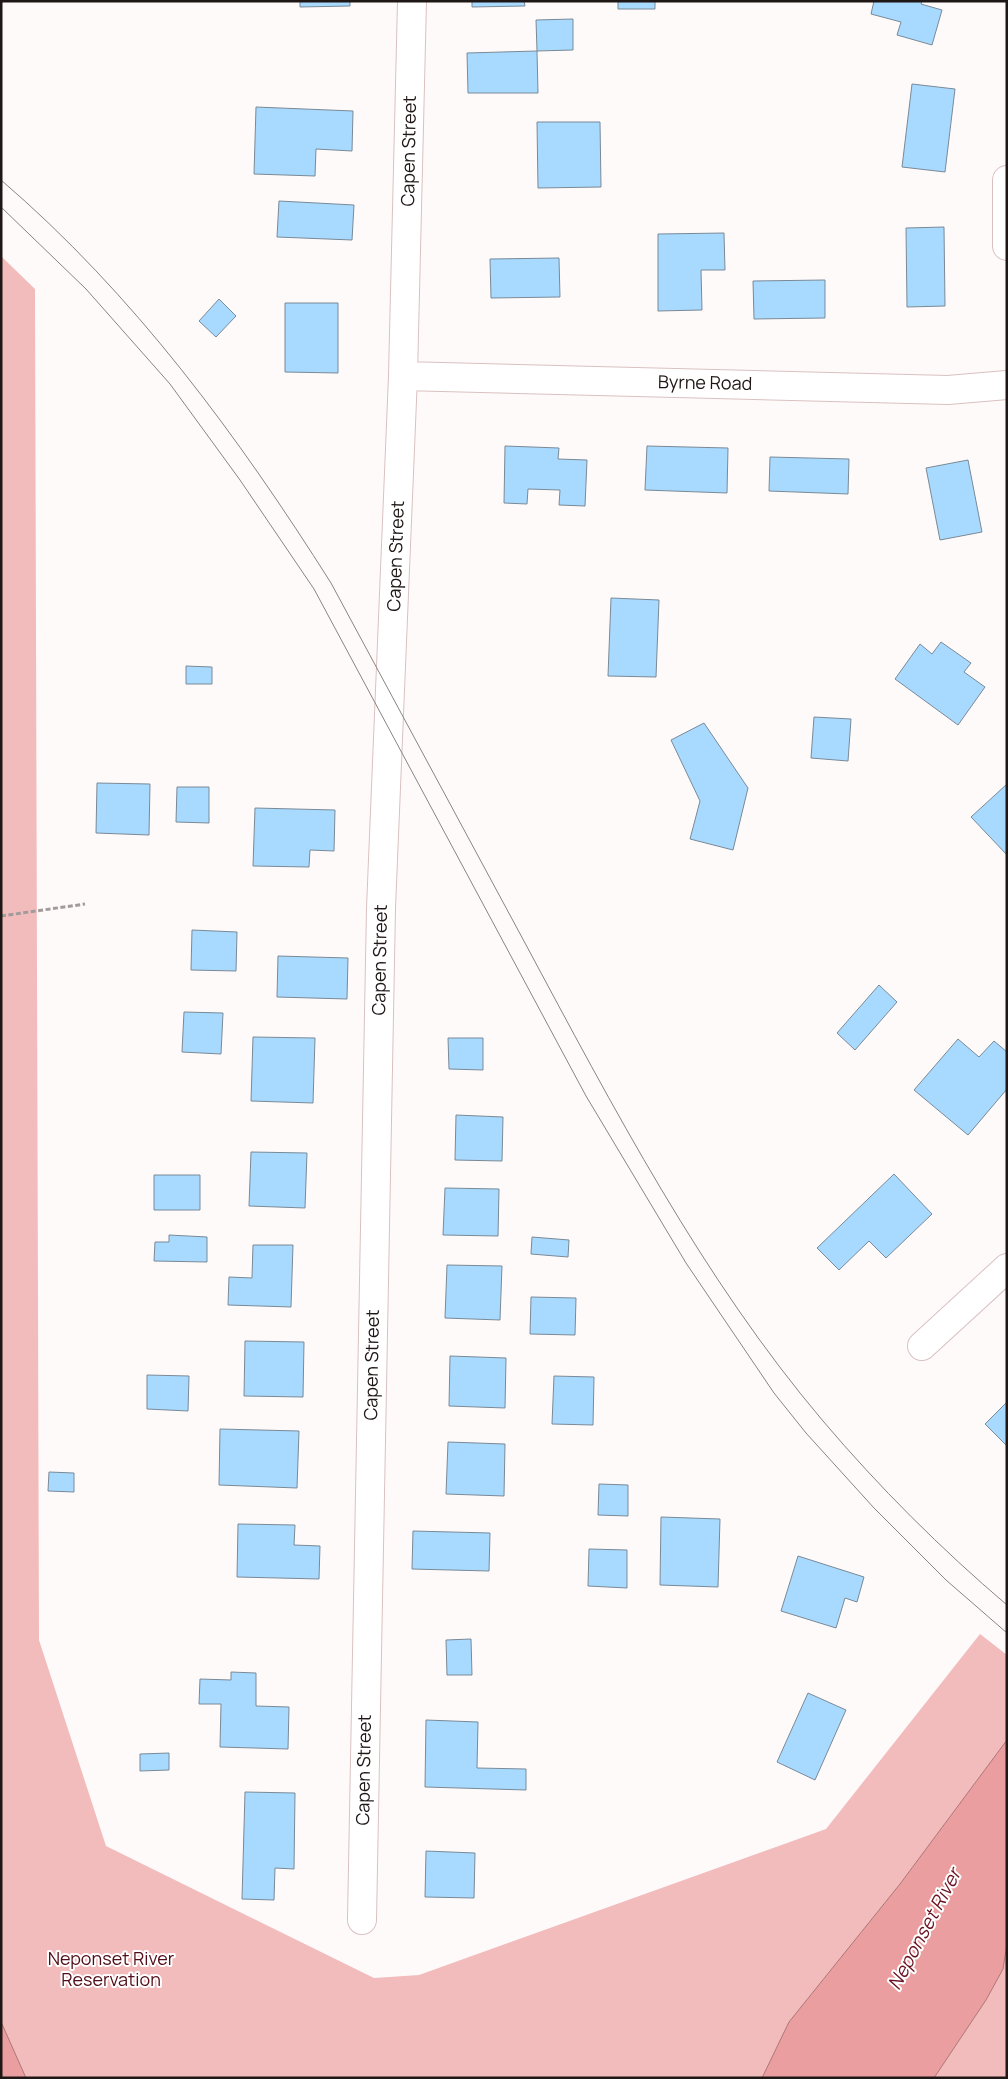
<svg xmlns="http://www.w3.org/2000/svg" width="1008" height="2079" font-family="Manrope,sans-serif">
	<rect width="100%" height="100%" fill="#fffafa"/>
	<path fill="#f2bcbc" d="M 1,256 L 35,289 L 39,1640 L 106,1846 L 374,1978 L 419,1975 L 826,1829 L 980,1634 L 1007,1655 L 1007,1740 L 900,1884 L 789,2022 L 762,2078 L 26,2078 L 1,2022 Z
		M 1007,1944 L 1007,2078 L 934,2078 L 986,2000 L 1003,1969 Z"/>
	<path fill="#ea9e9f" stroke="#ad7576" d="M 1007,1740 L 1007,1944 L 1003,1969 L 986,2000 L 934,2078 L 762,2078 L 789,2022 L 900,1884 Z
		M 1,2022 L 2,2024 L 26,2078 L 1,2078 Z"/>
	<path fill="#a8d9ff" stroke="#798a97" d="M 300,1 L 350,1 L 350,6 L 300,7 Z
		M 472,1 L 524,1 L 525,6 L 472,7 Z
		M 618,1 L 655,1 L 655,9 L 618,9 Z
		M 874,1 L 922,1 L 921,4 L 942,10 L 932,45 L 897,35 L 901,22 L 871,14 Z
		M 573,19 L 573,50 L 537,51 L 536,20 Z
		M 537,51 L 538,93 L 468,93 L 467,53 Z
		M 912,84 L 955,89 L 945,172 L 902,167 Z
		M 256,107 L 353,111 L 352,151 L 316,149 L 315,176 L 254,174 Z
		M 537,122 L 600,122 L 601,187 L 538,188 Z
		M 279,201 L 354,205 L 352,240 L 277,237 Z
		M 944,227 L 945,306 L 907,307 L 906,228 Z
		M 724,233 L 725,270 L 701,270 L 702,310 L 658,311 L 658,234 Z
		M 559,258 L 560,297 L 491,298 L 490,259 Z
		M 825,280 L 825,318 L 754,319 L 753,281 Z
		M 219,299 L 236,316 L 216,337 L 199,321 Z
		M 285,303 L 338,303 L 338,373 L 285,372 Z
		M 505,446 L 559,448 L 558,459 L 587,460 L 585,506 L 559,505 L 560,490 L 528,489 L 527,504 L 504,503 Z
		M 647,446 L 728,448 L 727,493 L 645,490 Z
		M 770,457 L 849,459 L 848,494 L 769,491 Z
		M 968,460 L 982,532 L 940,540 L 926,468 Z
		M 611,598 L 659,600 L 656,677 L 608,676 Z
		M 941,642 L 971,663 L 964,672 L 985,687 L 958,725 L 895,679 L 920,644 L 932,654 Z
		M 186,666 L 212,667 L 212,684 L 186,684 Z
		M 814,717 L 851,719 L 848,761 L 811,758 Z
		M 704,723 L 748,788 L 733,850 L 690,839 L 700,801 L 671,740 Z
		M 97,783 L 150,784 L 149,835 L 96,833 Z
		M 1007,784 L 1007,855 L 971,817 Z
		M 177,787 L 209,787 L 209,823 L 176,822 Z
		M 255,808 L 335,810 L 334,851 L 310,850 L 309,867 L 253,866 Z
		M 192,930 L 237,932 L 236,971 L 191,970 Z
		M 278,956 L 348,958 L 347,999 L 277,997 Z
		M 879,985 L 897,1002 L 855,1050 L 837,1033 Z
		M 184,1012 L 223,1013 L 221,1054 L 182,1052 Z
		M 253,1037 L 315,1038 L 313,1103 L 251,1101 Z
		M 448,1038 L 483,1038 L 483,1070 L 449,1069 Z
		M 958,1039 L 979,1057 L 994,1041 L 1007,1052 L 1007,1089 L 968,1135 L 914,1090 Z
		M 456,1115 L 503,1117 L 502,1161 L 455,1160 Z
		M 251,1152 L 307,1153 L 305,1208 L 249,1206 Z
		M 894,1174 L 932,1214 L 886,1258 L 869,1241 L 839,1270 L 817,1248 Z
		M 154,1175 L 200,1175 L 200,1210 L 154,1210 Z
		M 445,1188 L 499,1189 L 498,1236 L 443,1235 Z
		M 169,1235 L 207,1237 L 207,1262 L 154,1261 L 155,1242 L 169,1242 Z
		M 532,1237 L 569,1240 L 568,1257 L 531,1254 Z
		M 253,1245 L 293,1245 L 291,1307 L 228,1305 L 229,1277 L 252,1278 Z
		M 447,1265 L 502,1266 L 500,1320 L 445,1318 Z
		M 531,1297 L 576,1298 L 575,1335 L 530,1334 Z
		M 245,1341 L 304,1342 L 303,1397 L 244,1396 Z
		M 450,1356 L 506,1358 L 505,1408 L 449,1406 Z
		M 147,1375 L 189,1376 L 188,1411 L 147,1409 Z
		M 554,1376 L 594,1377 L 593,1425 L 552,1424 Z
		M 1007,1402 L 1007,1446 L 985,1424 Z
		M 220,1429 L 299,1431 L 297,1488 L 219,1485 Z
		M 448,1442 L 505,1444 L 504,1496 L 446,1494 Z
		M 49,1472 L 74,1473 L 74,1492 L 48,1491 Z
		M 599,1484 L 628,1485 L 628,1516 L 598,1515 Z
		M 661,1517 L 720,1519 L 718,1587 L 660,1585 Z
		M 238,1524 L 295,1525 L 294,1545 L 320,1546 L 319,1579 L 237,1577 Z
		M 413,1531 L 490,1533 L 489,1571 L 412,1569 Z
		M 589,1549 L 627,1550 L 627,1588 L 588,1586 Z
		M 798,1556 L 864,1577 L 857,1602 L 845,1598 L 836,1628 L 781,1611 Z
		M 471,1639 L 472,1675 L 447,1675 L 446,1640 Z
		M 231,1672 L 256,1673 L 256,1706 L 289,1707 L 288,1749 L 220,1747 L 221,1704 L 199,1704 L 200,1679 L 231,1680 Z
		M 808,1693 L 846,1710 L 815,1780 L 777,1762 Z
		M 426,1720 L 478,1722 L 477,1768 L 526,1769 L 526,1790 L 425,1787 Z
		M 169,1753 L 169,1770 L 140,1771 L 140,1754 Z
		M 245,1792 L 295,1793 L 294,1869 L 275,1868 L 274,1900 L 242,1899 Z
		M 426,1851 L 475,1853 L 474,1898 L 425,1897 Z"/>
	<g fill="none" stroke-linecap="round" stroke-linejoin="round">
		<defs>
			<path id="minor" d="M 1007,180 L 1007,246
				M 403,376 L 948,390 L 1007,385
				M 922,1346 L 1007,1268
				M 362,1920 L 381,908 L 403,376 L 412,1"/>
		</defs>
		<use href="#minor" stroke="#dac1c1" stroke-width="30"/>
		<path stroke="#a29b9b" stroke-width="3" stroke-dasharray="5 2.5" stroke-linecap="butt" d="M 1,916 L 85,904"/>
		<use href="#minor" stroke="#fff" stroke-width="28"/>
		<path stroke="#8a8383" stroke-width="1" d="M 1,180 C 134,294 238,436 331,583 C 396,703 460,823 525,943 C 613,1107 702,1278 823,1421 C 879,1487 941,1549 1007,1605
			M 1,207 L 86,289 L 170,384 L 240,480 L 314,589 L 586,1096 L 686,1263 L 774,1393 L 806,1433 L 874,1508 L 946,1580 L 1007,1633"/>
	</g>
	<g text-anchor="middle" stroke-width="4" stroke-linejoin="round" paint-order="stroke">
		<g font-size="18" fill="#1f1616" stroke="#fff">
			<text transform="translate(409 151) rotate(-89)" y="6">Capen Street</text>
			<text transform="translate(705 383) rotate(1)" y="6">Byrne Road</text>
			<text transform="translate(396 556) rotate(-88)" y="6">Capen Street</text>
			<text transform="translate(380 960) rotate(-89)" y="6">Capen Street</text>
			<text transform="translate(372 1365) rotate(-89)" y="6">Capen Street</text>
			<text transform="translate(364 1770) rotate(-89)" y="6">Capen Street</text>
		</g>
		<g font-size="18" fill="#510e18" stroke="#fff">
			<text x="111" y="1965">Neponset River<tspan x="111" dy="21">Reservation</tspan></text>
		</g>
		<g font-size="19" font-style="italic" fill="#6b1220" stroke="#fff">
			<text transform="translate(924 1929) rotate(-62)" y="7">Neponset River</text>
		</g>
	</g>
	<rect width="1008" height="2079" fill="none" stroke="#1f1616" stroke-width="5"/>
</svg>
